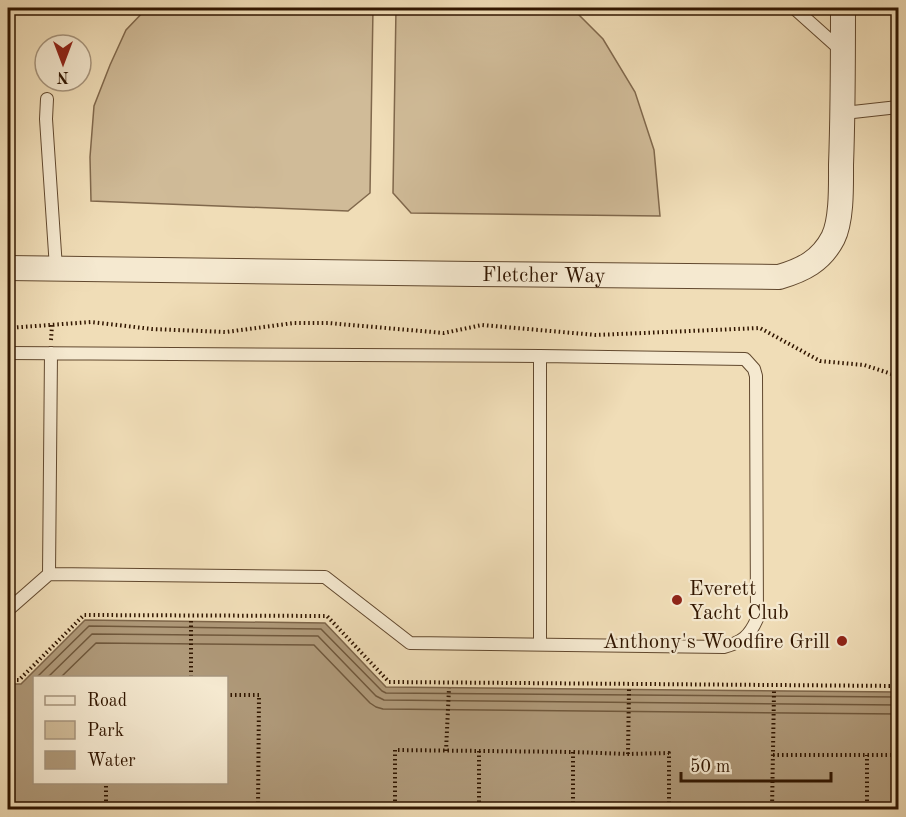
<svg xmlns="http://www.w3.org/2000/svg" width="906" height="817" font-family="'Old Standard TT',serif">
	<rect width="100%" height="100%" fill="#f0ddb7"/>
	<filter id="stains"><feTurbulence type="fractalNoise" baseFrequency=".00333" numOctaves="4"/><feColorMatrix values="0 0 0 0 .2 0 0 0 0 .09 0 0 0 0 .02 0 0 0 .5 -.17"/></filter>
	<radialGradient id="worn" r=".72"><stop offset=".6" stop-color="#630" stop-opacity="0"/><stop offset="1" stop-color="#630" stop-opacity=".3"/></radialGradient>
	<path fill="#d0bb98" stroke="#80684c" stroke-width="1.5" d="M 147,8 L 373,8 L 370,193 L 348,211 L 91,201 L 90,157 L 94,106 L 110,65 L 126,30 Z
		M 396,8 L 572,8 L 603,39 L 635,92 L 654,150 L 660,216 L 411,213 L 393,193 Z"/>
	<path fill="#af9979" stroke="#7d6549" stroke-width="1.5" fill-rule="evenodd" d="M 85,620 L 325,623 L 386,687 L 898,692 L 898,809 L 8,809 L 8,684 L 21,684 ZM 34,678 L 226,678 L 226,782 L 34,782 Z"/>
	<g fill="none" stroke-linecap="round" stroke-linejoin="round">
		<path stroke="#70583c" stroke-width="1.5" d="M 36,678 L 89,626 L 321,629 L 382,691 L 386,693 L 898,697
			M 47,678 L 92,634 L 318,636 L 376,696 L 384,700 L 898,705
			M 60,678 L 96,643 L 314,645 L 370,703 L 376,707 L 383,709 L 898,714"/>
		<defs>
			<path id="lane" d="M 794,8 L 842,51
				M 47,99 L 46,119 L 56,268
				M 843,114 L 844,113 L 898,107
				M 8,353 L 540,356 L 745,359 L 754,369 L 756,376 L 757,619 C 749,637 742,642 724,647 L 410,643 L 325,577 L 49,574 L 8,610
				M 540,356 L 540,644
				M 49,574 L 51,353"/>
			<g id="street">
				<path id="s1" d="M 8,268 L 474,274 L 779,277 C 803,270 821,261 833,238 C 842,220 841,185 841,165 C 843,112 843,60 843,8"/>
			</g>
		</defs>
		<use href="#lane" stroke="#61482e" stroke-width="14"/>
		<use href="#street" stroke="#61482e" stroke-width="26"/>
		<path stroke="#311600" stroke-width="4" stroke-dasharray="1.5 3" stroke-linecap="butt" d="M 8,328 L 91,322 L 152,329 L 226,332 L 294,323 L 328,323 L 444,333 L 482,325 L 596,335 L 760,328 L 820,361 L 864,365 L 898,376
			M 51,340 L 52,325
			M 191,621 L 191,678
			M 8,680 L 19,680 L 84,615 L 327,616 L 389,682 L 898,686
			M 226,695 L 259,695 L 258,810
			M 446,751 L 449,688
			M 479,751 L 479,810
			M 573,752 L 573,810
			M 628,754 L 629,689
			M 773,755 L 898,755
			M 106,810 L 106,782
			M 395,810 L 395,750 L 573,752 L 628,754 L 669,753 L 669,810
			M 772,810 L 774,691
			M 867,810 L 867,755"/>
		<use href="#lane" stroke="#f5e9d0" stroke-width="12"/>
		<use href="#street" stroke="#f5e9d0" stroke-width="24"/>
	</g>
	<g fill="#8f2418" stroke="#f5e9d0" stroke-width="2">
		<circle cx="677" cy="600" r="6"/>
		<circle cx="842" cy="641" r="6"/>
	</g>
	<g text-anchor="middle" stroke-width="4.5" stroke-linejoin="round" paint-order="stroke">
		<g font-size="21" fill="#311600" stroke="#f5e9d0">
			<text dy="7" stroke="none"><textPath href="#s1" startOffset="536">Fletcher Way</textPath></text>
		</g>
		<g font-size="21" fill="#311600" stroke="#f5e9d0" text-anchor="start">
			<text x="689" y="595">Everett<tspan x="689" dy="24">Yacht Club</tspan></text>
			<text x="830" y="648" text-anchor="end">Anthony's Woodfire Grill</text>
		</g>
	</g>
	<rect width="906" height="817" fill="none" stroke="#f0ddb7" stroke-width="30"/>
	<rect x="9" y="9" width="888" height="799" fill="none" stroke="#311600" stroke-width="3"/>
	<rect x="15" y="15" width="876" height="787" fill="none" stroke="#311600" stroke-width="1.5"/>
	<rect x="33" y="676" width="195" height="108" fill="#f5e9d0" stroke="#a7957d" stroke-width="1.5"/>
	<rect x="45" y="696" width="30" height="9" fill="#f5e9d0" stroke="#a7957d" stroke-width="1.5"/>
	<text x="87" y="706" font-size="18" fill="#311600">Road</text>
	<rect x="45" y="721" width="30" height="18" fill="#d0bb98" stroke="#a7957d" stroke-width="1.5"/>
	<text x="87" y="736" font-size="18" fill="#311600">Park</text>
	<rect x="45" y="751" width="30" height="18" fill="#af9979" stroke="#a7957d" stroke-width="1.5"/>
	<text x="87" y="766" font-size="18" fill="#311600">Water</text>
	<g transform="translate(63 63) rotate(180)"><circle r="28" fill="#f5e9d0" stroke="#a7957d" stroke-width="1.5"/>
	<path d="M0-4.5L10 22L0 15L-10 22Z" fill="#8f2418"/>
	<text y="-9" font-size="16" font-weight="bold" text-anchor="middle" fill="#311600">N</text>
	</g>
	<path d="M681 772v9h150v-9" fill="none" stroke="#311600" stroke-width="3"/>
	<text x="690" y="772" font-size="18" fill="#311600" stroke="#f5e9d0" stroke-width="4.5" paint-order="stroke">50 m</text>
	<rect width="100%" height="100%" filter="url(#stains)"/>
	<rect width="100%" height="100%" fill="url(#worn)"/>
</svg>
